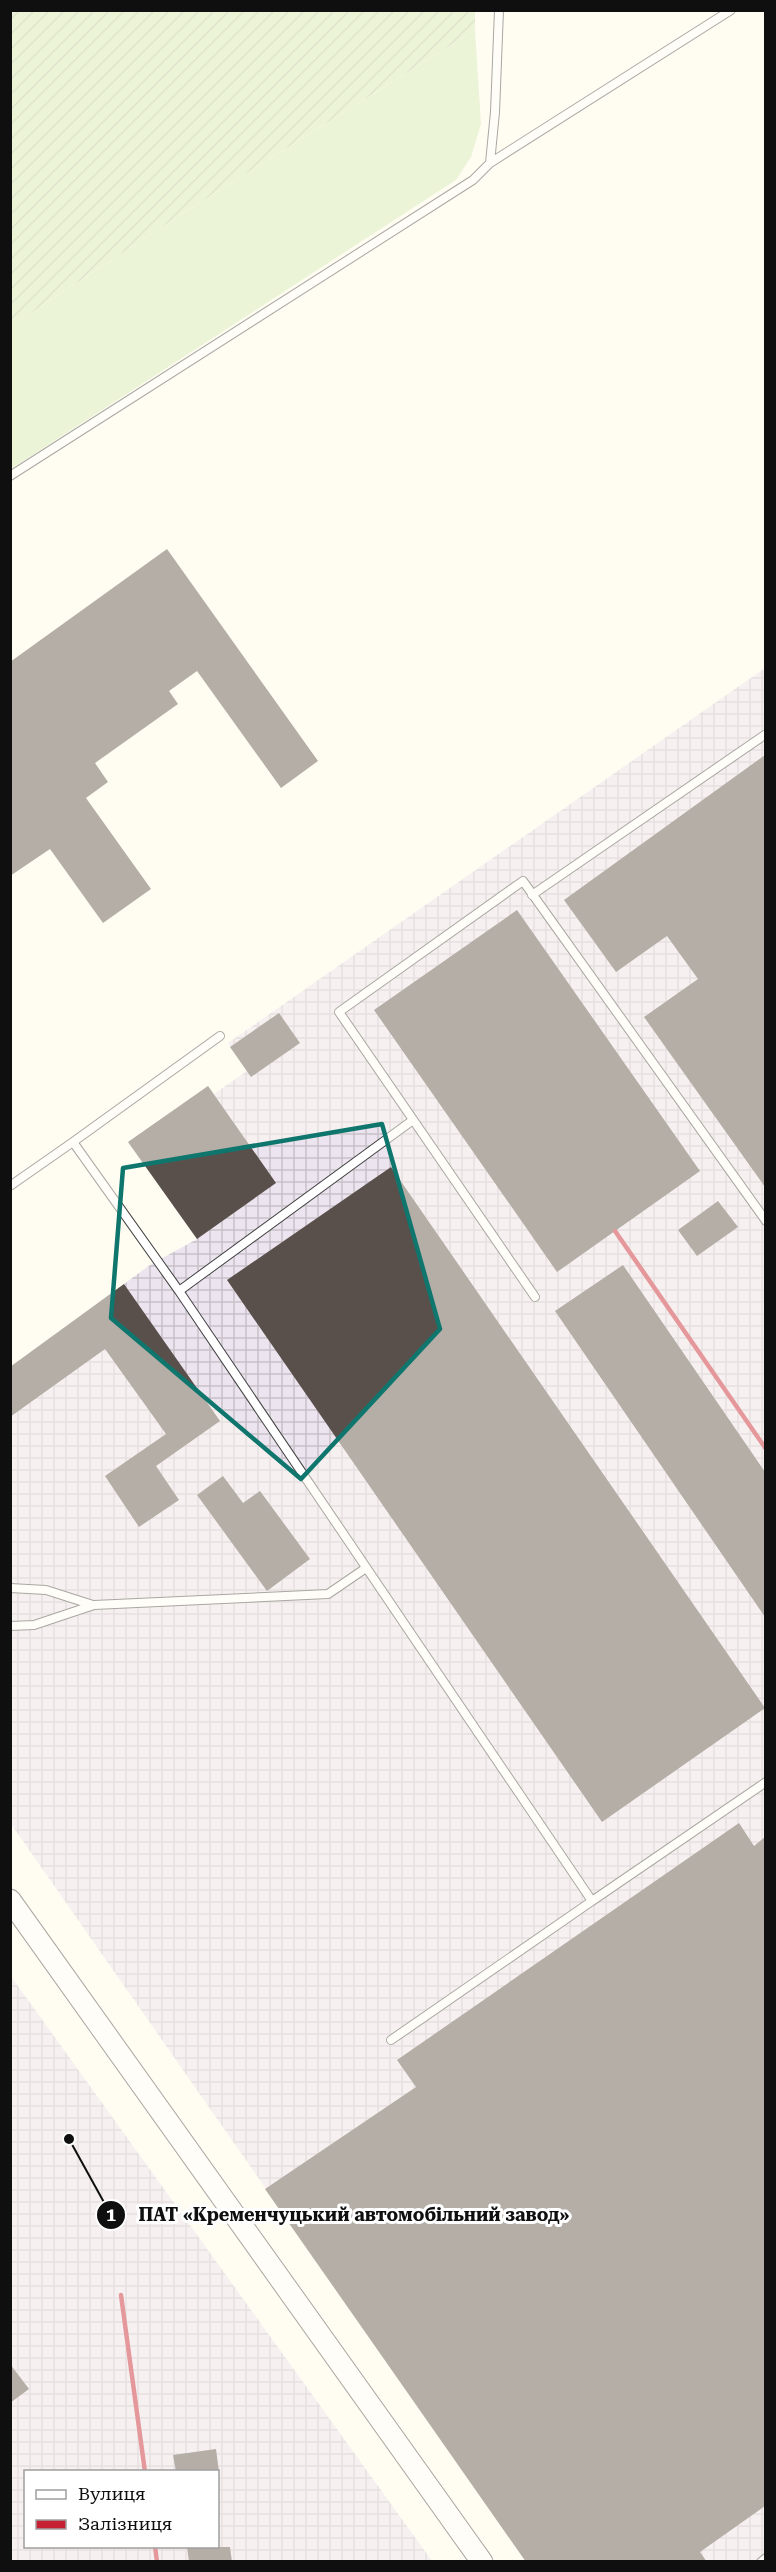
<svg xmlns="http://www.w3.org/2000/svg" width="776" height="2572" font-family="'Roboto Serif',serif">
	<defs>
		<pattern id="industrial-grid" width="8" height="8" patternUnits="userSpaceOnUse" patternTransform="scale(1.5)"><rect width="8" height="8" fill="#ece4ee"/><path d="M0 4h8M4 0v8" fill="none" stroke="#c9c2cb"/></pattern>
		<pattern id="garden-furrows" width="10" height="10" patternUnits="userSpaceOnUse" patternTransform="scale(1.5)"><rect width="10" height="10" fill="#d6ecb9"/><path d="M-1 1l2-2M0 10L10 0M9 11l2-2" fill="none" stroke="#b6c99e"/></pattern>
	</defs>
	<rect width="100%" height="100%" fill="#fffcf2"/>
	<path fill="url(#industrial-grid)" fill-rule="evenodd" d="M 765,668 L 765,2561 L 526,2561 L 11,1824 L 10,1367 L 150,1265 L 197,1239 L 128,1142 L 208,1086 L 214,1094 L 247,1071 L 228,1043 Z
		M 10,1975 L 246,2303 L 432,2561 L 11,2561 ZM 26,2472 L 218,2472 L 218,2546 L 26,2546 Z"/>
	<path fill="#d6ecb9" d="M 475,30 L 481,124 L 471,157 L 456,180 L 11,469 L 11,326 L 180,215 Z"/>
	<path fill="url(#garden-furrows)" d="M 11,10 L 475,10 L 475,30 L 180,215 L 11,326 Z"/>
	<path fill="#59504b" d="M 167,549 L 318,761 L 281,788 L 197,671 L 169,691 L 178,704 L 95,763 L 108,782 L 86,798 L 151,889 L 103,923 L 50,849 L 10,876 L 10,662 Z
		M 765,755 L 765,1187 L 644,1017 L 698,979 L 667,936 L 616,972 L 564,900 Z
		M 517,910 L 700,1171 L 557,1272 L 374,1010 Z
		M 279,1013 L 300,1043 L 251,1077 L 230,1047 Z
		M 208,1086 L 276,1183 L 197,1239 L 128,1142 Z
		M 391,1167 L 765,1708 L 602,1822 L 227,1280 Z
		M 718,1201 L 738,1227 L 697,1256 L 678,1230 Z
		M 623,1265 L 765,1472 L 765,1617 L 555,1311 Z
		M 124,1284 L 220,1421 L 156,1466 L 179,1500 L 139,1527 L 105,1476 L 166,1434 L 105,1349 L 10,1417 L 10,1367 Z
		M 223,1476 L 243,1503 L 260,1491 L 310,1559 L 267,1591 L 197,1495 Z
		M 739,1823 L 754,1846 L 765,1837 L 765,2506 L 700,2552 L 707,2562 L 526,2562 L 265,2189 L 416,2087 L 397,2060 Z
		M 10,2364 L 29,2389 L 10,2403 Z
		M 216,2449 L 219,2472 L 176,2472 L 173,2455 Z
		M 187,2547 L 230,2547 L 232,2562 L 189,2562 Z"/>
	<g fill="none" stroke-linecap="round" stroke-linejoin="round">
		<defs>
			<path id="service" d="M 490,163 L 731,10
				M 10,476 L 473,180 L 490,163 L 495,112 L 499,10
				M 532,895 L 766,734
				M 220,1036 L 73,1142 L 179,1291 L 413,1120
				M 10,1186 L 73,1142
				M 179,1291 L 592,1901 L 766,1782
				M 535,1297 L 339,1012 L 523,881 L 766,1221
				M 10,1588 L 46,1590 L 93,1605
				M 10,1626 L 34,1625 L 94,1605 L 328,1594 L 366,1568
				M 391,2040 L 592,1901
				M 761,2562 L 766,2558"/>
			<path id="tertiary" d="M 10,1900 L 482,2562"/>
		</defs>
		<use href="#service" stroke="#424242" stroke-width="10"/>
		<use href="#tertiary" stroke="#424242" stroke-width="23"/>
		<use href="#service" stroke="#fff" stroke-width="8"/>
		<use href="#tertiary" stroke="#fff" stroke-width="21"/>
		<path stroke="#c62133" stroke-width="4.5" d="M 615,1231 L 766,1449
			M 121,2295 L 145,2472
			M 155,2546 L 157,2562"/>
	</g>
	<path d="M0 0H776V2572H0ZM 382,1124 L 440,1329 L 301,1479 L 111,1318 L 123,1168 Z" fill="#fffcf2" fill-opacity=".55" fill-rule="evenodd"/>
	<path fill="none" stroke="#0f766e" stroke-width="4.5" stroke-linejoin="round" d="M 382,1124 L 440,1329 L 301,1479 L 111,1318 L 123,1168 Z"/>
	<path fill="none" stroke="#0f0f0f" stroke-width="2" d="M69 2139L111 2215"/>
	<g fill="#0f0f0f" stroke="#fff" stroke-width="2">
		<circle cx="69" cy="2139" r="6"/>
		<circle cx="111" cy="2215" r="15"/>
	</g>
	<g font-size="18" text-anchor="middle" font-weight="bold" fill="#fff">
		<text x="111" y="2221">1</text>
	</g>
	<g font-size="18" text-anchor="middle" font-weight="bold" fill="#0f0f0f" stroke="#fff" stroke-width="6" stroke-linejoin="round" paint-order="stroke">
		<text x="354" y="2221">ПАТ «Кременчуцький автомобiльний завод»</text>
	</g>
	<rect width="776" height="2572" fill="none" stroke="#0f0f0f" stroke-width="24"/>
	<rect x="24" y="2470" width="195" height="78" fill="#ffffff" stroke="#9f9f9f" stroke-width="1.5"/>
	<rect x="36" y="2490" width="30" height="9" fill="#ffffff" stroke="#9f9f9f" stroke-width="1.5"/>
	<text x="78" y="2500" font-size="18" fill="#0f0f0f">Вулиця</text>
	<rect x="36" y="2520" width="30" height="9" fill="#c62133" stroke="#9f9f9f" stroke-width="1.5"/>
	<text x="78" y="2530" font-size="18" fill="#0f0f0f">Залізниця</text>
</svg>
